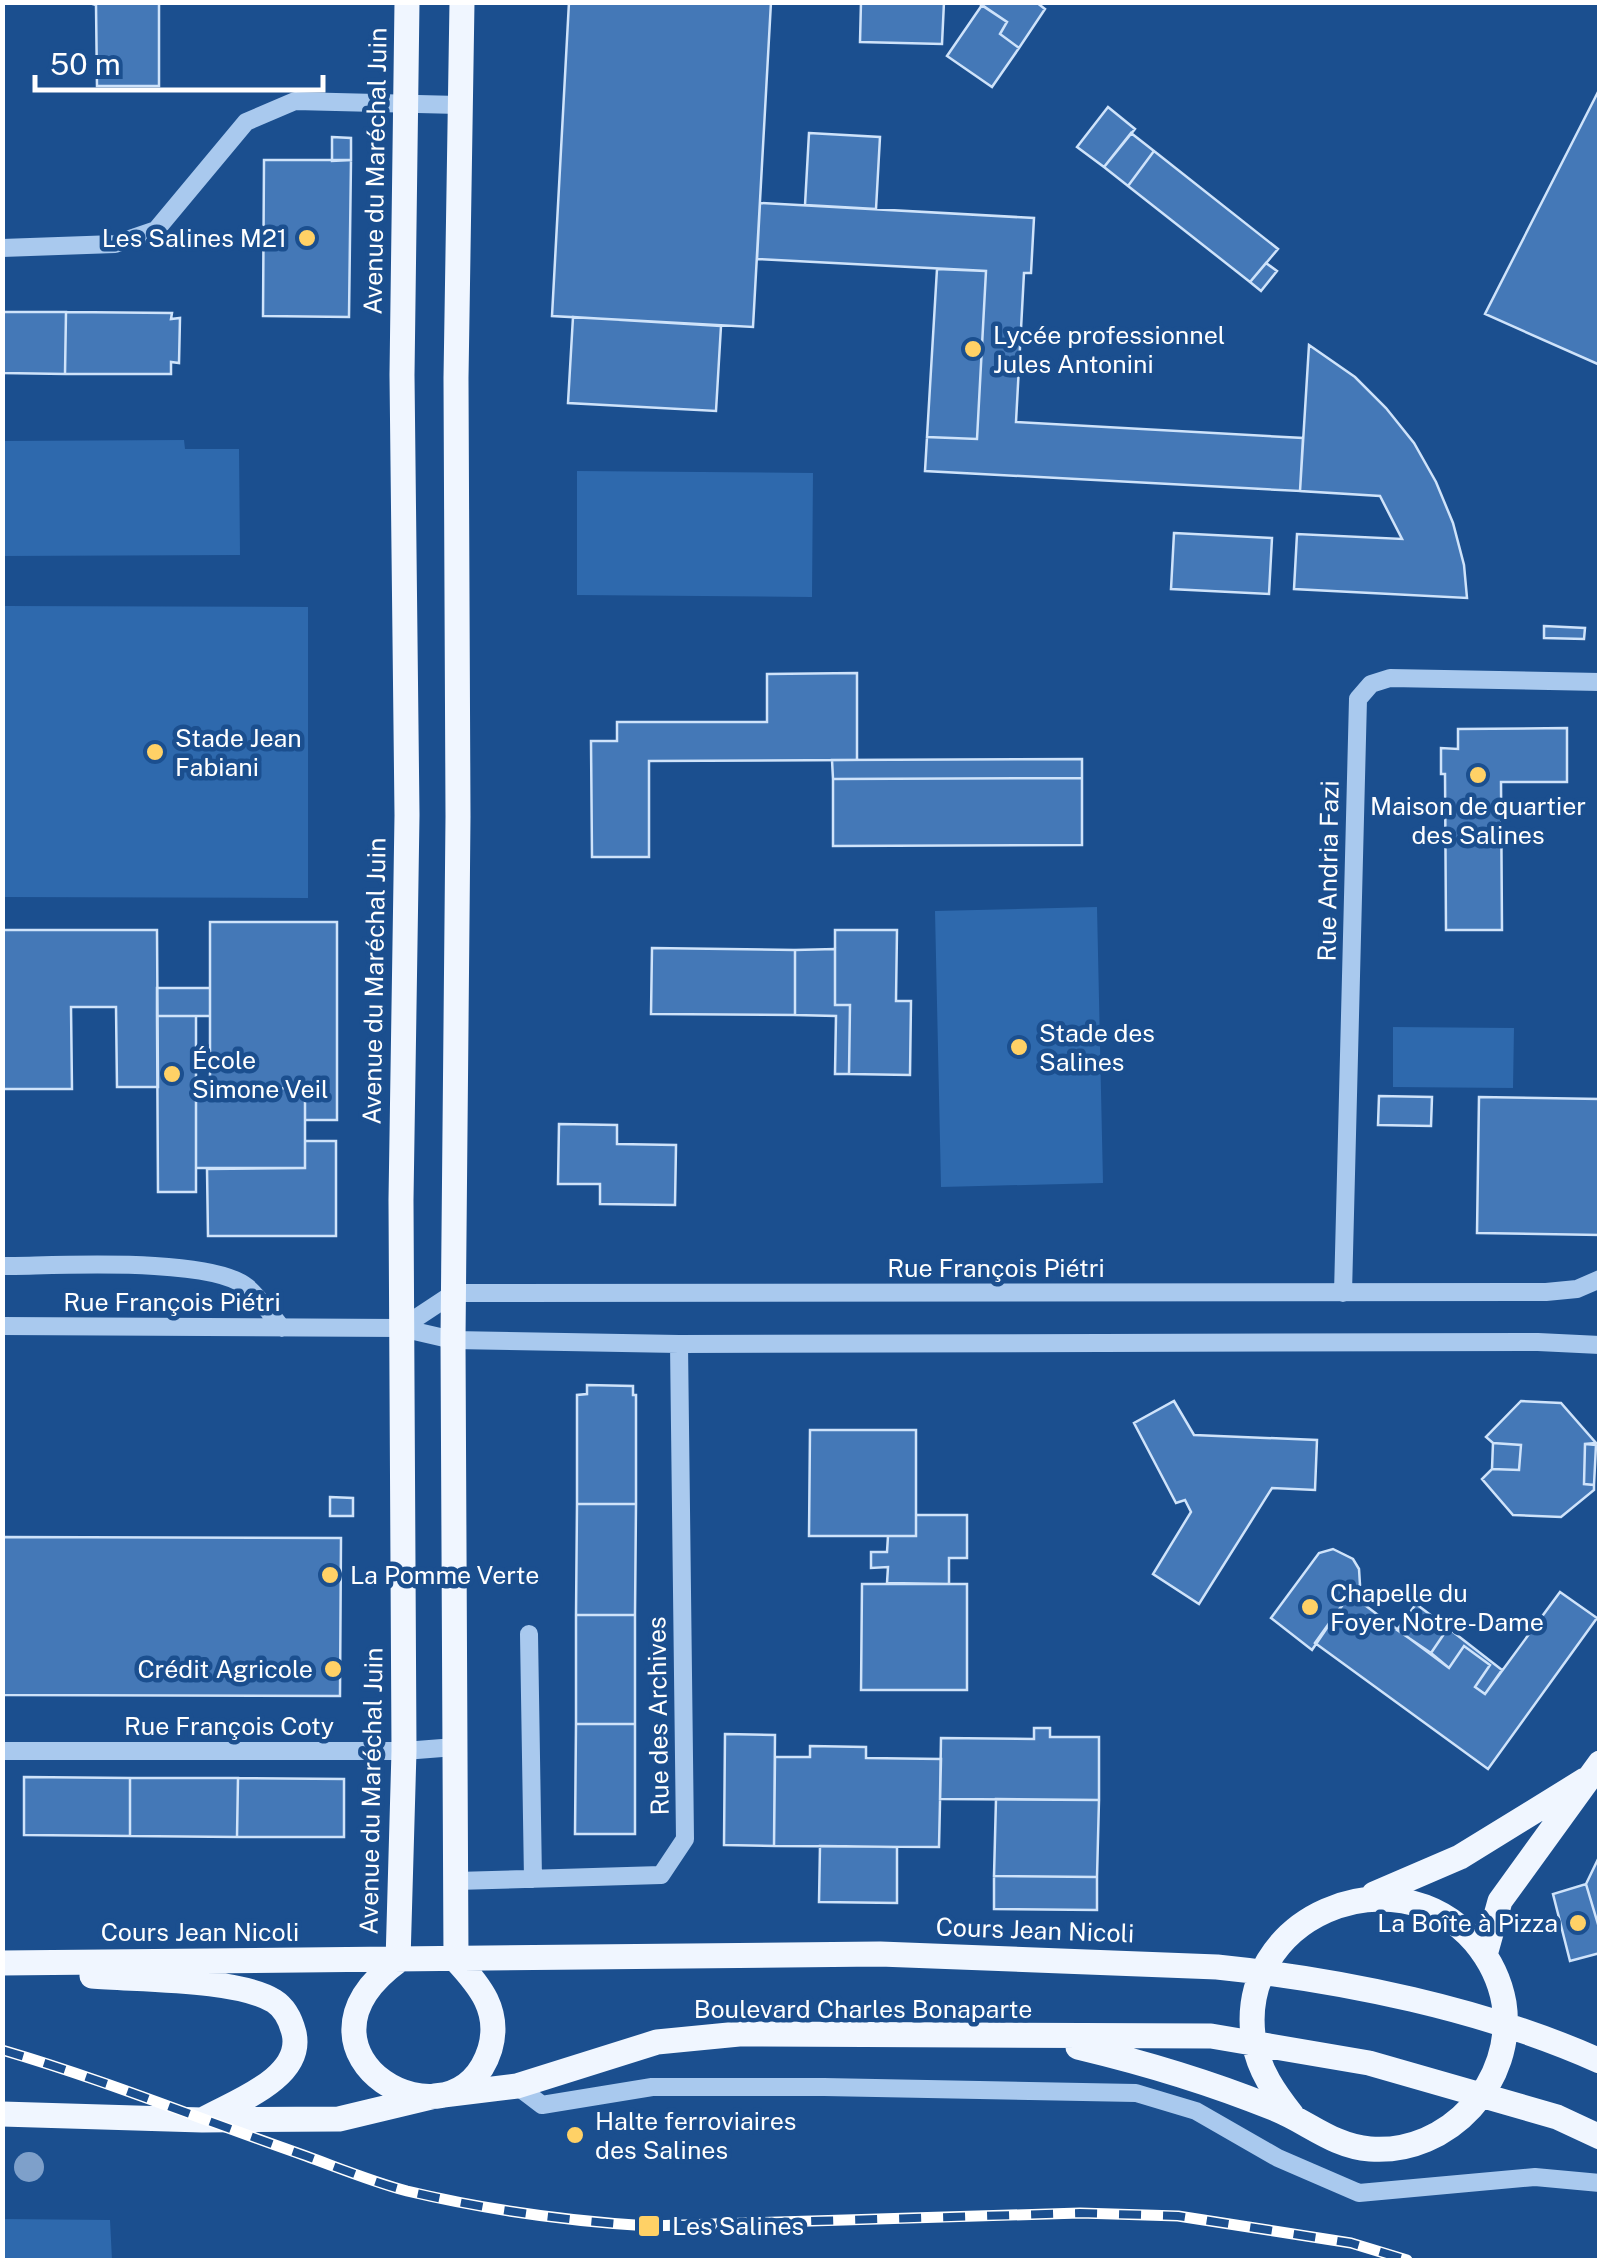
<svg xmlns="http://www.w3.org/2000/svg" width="1602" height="2263" font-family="'Public Sans',sans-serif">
	<rect width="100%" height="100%" fill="#1b4f8f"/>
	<path fill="#2e69ad" d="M 184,440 L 185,449 L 239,449 L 240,555 L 3,556 L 3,441 Z
		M 577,471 L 813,473 L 812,597 L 577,595 Z
		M 3,606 L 308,607 L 308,898 L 3,897 Z
		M 1097,907 L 1103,1183 L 941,1187 L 935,911 Z
		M 1393,1027 L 1514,1028 L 1513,1088 L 1393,1087 Z
		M 3,2219 L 110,2220 L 112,2260 L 3,2260 Z"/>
	<path fill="#4478b7" stroke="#cfe3fa" stroke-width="2.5" d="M 86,2 L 159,2 L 159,86 L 97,86 L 96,5 Z
		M 569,2 L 771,2 L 753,327 L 552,316 Z
		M 861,2 L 944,2 L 942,44 L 860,42 Z
		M 1036,2 L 1045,9 L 1019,48 L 1000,34 L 1007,22 L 980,4 Z
		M 982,5 L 1007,22 L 1000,34 L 1019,48 L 992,87 L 947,56 Z
		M 1600,88 L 1600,365 L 1485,314 Z
		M 1108,107 L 1135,129 L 1104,167 L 1077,147 Z
		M 809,133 L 880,137 L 876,209 L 805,205 Z
		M 1131,133 L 1154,151 L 1128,186 L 1104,167 Z
		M 332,137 L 351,138 L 351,160 L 332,161 Z
		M 1154,151 L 1278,249 L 1250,282 L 1128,186 Z
		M 264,160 L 351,160 L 349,317 L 263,316 Z
		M 760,203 L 1034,218 L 1031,273 L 1024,273 L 1016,422 L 1303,438 L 1300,491 L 925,471 L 927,437 L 977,439 L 986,271 L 757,259 Z
		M 1266,263 L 1277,271 L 1261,291 L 1250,282 Z
		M 937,269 L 986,271 L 977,439 L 927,437 Z
		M 2,312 L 66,312 L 65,374 L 2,373 Z
		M 66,312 L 172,313 L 171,319 L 180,318 L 179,363 L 171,362 L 171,374 L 65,374 Z
		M 573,317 L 721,326 L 716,411 L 568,403 Z
		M 1309,345 L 1355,377 L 1386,408 L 1414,443 L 1436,482 L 1453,523 L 1464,565 L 1467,598 L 1294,589 L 1297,534 L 1402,539 L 1380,496 L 1300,491 Z
		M 1174,533 L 1272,538 L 1269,594 L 1171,589 Z
		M 1544,626 L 1585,628 L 1584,639 L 1544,638 Z
		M 857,673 L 857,760 L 649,761 L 649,857 L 592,857 L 591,741 L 617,741 L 617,722 L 767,722 L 767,674 Z
		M 1567,728 L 1567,782 L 1501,782 L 1502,930 L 1446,930 L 1445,774 L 1441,774 L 1441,748 L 1458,749 L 1458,729 Z
		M 1082,759 L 1082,778 L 833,779 L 832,760 Z
		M 1082,778 L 1082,845 L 833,846 L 833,779 Z
		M 210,922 L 337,922 L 337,1120 L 305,1120 L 305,1088 L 210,1089 Z
		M 2,930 L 157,930 L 158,1087 L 117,1087 L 116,1007 L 71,1007 L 72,1089 L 2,1089 Z
		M 835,930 L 897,930 L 896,1001 L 911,1001 L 910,1075 L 849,1074 L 850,1005 L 835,1005 Z
		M 652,948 L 795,950 L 795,1015 L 651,1014 Z
		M 835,949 L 835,1005 L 850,1005 L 849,1074 L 835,1074 L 836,1016 L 795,1015 L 795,950 Z
		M 157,988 L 210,988 L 210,1016 L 157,1016 Z
		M 157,1016 L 196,1016 L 196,1192 L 158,1192 Z
		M 305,1088 L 305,1168 L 196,1168 L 196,1089 Z
		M 1379,1096 L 1432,1097 L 1431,1126 L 1378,1125 Z
		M 1479,1097 L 1600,1099 L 1600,1235 L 1477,1233 Z
		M 559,1124 L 617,1125 L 617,1144 L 676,1145 L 675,1205 L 600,1204 L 600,1184 L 558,1184 Z
		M 305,1141 L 336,1141 L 336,1236 L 208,1236 L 207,1169 L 305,1168 Z
		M 587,1385 L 633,1386 L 633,1395 L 636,1395 L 636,1504 L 577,1504 L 577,1395 L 587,1394 Z
		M 1174,1401 L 1194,1435 L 1317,1440 L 1315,1490 L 1272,1488 L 1199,1604 L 1153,1574 L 1191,1512 L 1185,1500 L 1176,1503 L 1134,1423 Z
		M 1521,1401 L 1561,1403 L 1596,1443 L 1585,1444 L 1584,1484 L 1594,1485 L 1594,1490 L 1561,1517 L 1513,1515 L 1482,1479 L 1492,1469 L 1519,1470 L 1521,1445 L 1493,1443 L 1486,1437 Z
		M 810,1430 L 916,1430 L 916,1536 L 809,1536 Z
		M 1493,1443 L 1521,1445 L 1519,1470 L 1492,1469 Z
		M 1585,1444 L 1596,1445 L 1594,1485 L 1584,1484 Z
		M 330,1497 L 353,1498 L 353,1516 L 330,1516 Z
		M 577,1504 L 636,1504 L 635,1615 L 576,1615 Z
		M 916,1515 L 967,1515 L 967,1558 L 949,1558 L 949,1584 L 887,1583 L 888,1567 L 871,1568 L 871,1552 L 887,1552 L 888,1536 L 916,1536 Z
		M 2,1537 L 341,1538 L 340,1696 L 2,1695 Z
		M 1333,1549 L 1353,1559 L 1359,1569 L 1360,1585 L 1350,1594 L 1312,1650 L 1271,1618 L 1319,1553 Z
		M 862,1584 L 967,1584 L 967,1690 L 861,1690 Z
		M 1560,1592 L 1597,1618 L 1488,1769 L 1315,1643 L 1350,1594 L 1449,1668 L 1464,1646 L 1490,1665 L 1475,1687 L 1485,1694 Z
		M 1416,1604 L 1448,1628 L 1431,1653 L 1397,1630 Z
		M 576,1615 L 635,1615 L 635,1724 L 576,1724 Z
		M 1448,1628 L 1502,1670 L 1485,1694 L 1475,1687 L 1490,1665 L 1464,1646 L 1449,1668 L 1431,1653 Z
		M 576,1724 L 635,1724 L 635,1834 L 575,1834 Z
		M 1034,1728 L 1050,1728 L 1050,1737 L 1099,1737 L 1099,1800 L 940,1799 L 941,1738 L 1034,1739 Z
		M 725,1734 L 775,1735 L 774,1846 L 724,1845 Z
		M 810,1746 L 866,1747 L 866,1758 L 941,1759 L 939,1847 L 774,1846 L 775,1757 L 810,1757 Z
		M 24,1777 L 130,1778 L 130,1836 L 24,1835 Z
		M 130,1778 L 238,1778 L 237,1837 L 130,1836 Z
		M 238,1778 L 344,1779 L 344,1837 L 237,1837 Z
		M 996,1799 L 1099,1800 L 1097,1877 L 994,1876 Z
		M 820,1846 L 897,1847 L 897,1903 L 819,1902 Z
		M 1600,1855 L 1600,1931 L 1586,1884 Z
		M 994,1876 L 1097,1877 L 1097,1910 L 994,1909 Z
		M 1586,1884 L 1600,1931 L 1600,1953 L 1570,1961 L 1553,1894 Z"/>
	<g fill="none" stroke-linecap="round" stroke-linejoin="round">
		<path stroke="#a9c9ee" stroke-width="18" d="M 2,248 L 115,244 L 156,230 L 246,122 L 295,101 L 459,105
			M 2,1266 C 54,1266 210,1256 247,1287 C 260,1298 271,1315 282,1328
			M 1343,1293 L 1358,699 L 1371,684 L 1390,678 L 1600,682
			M 2,1326 L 401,1328 L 453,1340 L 679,1344 L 1538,1342 L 1600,1345
			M 401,1328 L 454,1293 L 1546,1292 L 1577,1289 L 1600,1279
			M 529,1634 L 533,1879
			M 2,1751 L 404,1751 L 455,1747
			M 456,1881 L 661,1875 L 685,1839 L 679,1344
			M 517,2086 L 542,2105 L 652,2087 L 824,2087 L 1136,2093 L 1196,2111 L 1278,2158 L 1359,2193 L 1535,2177 L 1600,2183"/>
		<path stroke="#f0f6ff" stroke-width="25" d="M 1374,1894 L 1460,1857 L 1585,1780
			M 1485,1955 L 1500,1901 L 1600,1763
			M 456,1960 L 453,1340 L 458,816 L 456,378 L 462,2
			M 398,1961 L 404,1751 L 401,1200 L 407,815 L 402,375 L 407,2
			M 398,1961 C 271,2054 455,2160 490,2049 C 501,2011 480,1986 456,1960
			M 2,1963 L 880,1954 L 1217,1967 C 1343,1980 1484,2009 1600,2061
			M 92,1976 C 137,1980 237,1978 274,2001 C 285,2008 291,2021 294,2033 C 304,2077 237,2101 206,2118
			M 1078,2047 C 1145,2063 1209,2082 1273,2108 C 1307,2121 1332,2146 1370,2149 C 1449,2155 1516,2081 1504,2003 C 1500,1980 1490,1960 1475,1942 C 1394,1849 1233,1918 1254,2042 C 1259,2071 1275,2093 1292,2115
			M 2,2114 L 202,2120 L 339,2119 L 435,2096 L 517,2086 L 657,2042 L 739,2034 L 1211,2036 L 1369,2063 L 1557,2117 L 1600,2137"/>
		<defs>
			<path id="rail" d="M 2,2050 C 105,2080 205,2121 306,2156 C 339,2168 373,2182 407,2191 C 487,2210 567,2221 649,2226 L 1080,2213 L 1178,2216 L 1351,2243 L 1407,2260"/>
		</defs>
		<use href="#rail" stroke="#fff" stroke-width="11"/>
		<use href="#rail" stroke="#1b4f8f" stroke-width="8" stroke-dasharray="22" stroke-linecap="butt"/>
	</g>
	<circle fill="#7ea0ca" cx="29" cy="2167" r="15"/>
	<g fill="#ffd166" stroke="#1b4f8f" stroke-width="4">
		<circle cx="307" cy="238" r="10"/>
		<circle cx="973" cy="349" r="10"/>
		<circle cx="155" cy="752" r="10"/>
		<circle cx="1478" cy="775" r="10"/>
		<circle cx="1019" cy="1047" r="10"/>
		<circle cx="172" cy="1074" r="10"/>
		<circle cx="330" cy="1575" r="10"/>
		<circle cx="1310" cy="1607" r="10"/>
		<circle cx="333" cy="1669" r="10"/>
		<circle cx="1578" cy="1923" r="10"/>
		<circle cx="575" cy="2135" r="10"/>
		<rect x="637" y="2214" width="24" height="24" rx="5"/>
	</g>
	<g text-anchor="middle" stroke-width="9" stroke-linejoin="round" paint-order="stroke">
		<g font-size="25" fill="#fff" stroke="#1b4f8f">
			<text transform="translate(375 171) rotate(-89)" y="9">Avenue du Maréchal Juin</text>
			<text transform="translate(1328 871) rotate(-89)" y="9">Rue Andria Fazi</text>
			<text transform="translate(374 981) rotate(-89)" y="9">Avenue du Maréchal Juin</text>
			<text x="996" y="1277">Rue François Piétri</text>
			<text x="172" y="1311">Rue François Piétri</text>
			<text transform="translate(658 1716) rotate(-91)" y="9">Rue des Archives</text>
			<text x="229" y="1735">Rue François Coty</text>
			<text transform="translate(371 1791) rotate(-89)" y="9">Avenue du Maréchal Juin</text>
			<text transform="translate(1035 1930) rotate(2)" y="9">Cours Jean Nicoli</text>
			<text x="200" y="1941">Cours Jean Nicoli</text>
			<text x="863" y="2018">Boulevard Charles Bonaparte</text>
		</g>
		<g font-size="25" fill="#fff" stroke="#1b4f8f" text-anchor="start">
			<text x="287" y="247" text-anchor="end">Les Salines M21</text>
			<text x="993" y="344">Lycée professionnel<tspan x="993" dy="29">Jules Antonini</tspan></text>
			<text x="175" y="747">Stade Jean<tspan x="175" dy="29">Fabiani</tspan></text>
			<text x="1478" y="815" text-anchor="middle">Maison de quartier<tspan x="1478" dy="29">des Salines</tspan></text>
			<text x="1039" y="1042">Stade des<tspan x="1039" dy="29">Salines</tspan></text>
			<text x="192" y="1069">École<tspan x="192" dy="29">Simone Veil</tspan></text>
			<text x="350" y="1584">La Pomme Verte</text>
			<text x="1330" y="1602">Chapelle du<tspan x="1330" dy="29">Foyer Notre-Dame</tspan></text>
			<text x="313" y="1678" text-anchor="end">Crédit Agricole</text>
			<text x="1558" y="1932" text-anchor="end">La Boîte à Pizza</text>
			<text x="595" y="2130">Halte ferroviaires<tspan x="595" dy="29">des Salines</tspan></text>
			<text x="672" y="2235">Les Salines</text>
		</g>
	</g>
	<rect width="1602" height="2263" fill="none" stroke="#ffffff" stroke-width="10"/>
	<path d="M35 75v15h288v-15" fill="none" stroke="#ffffff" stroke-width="5"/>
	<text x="50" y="75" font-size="30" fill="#ffffff" stroke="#1b4f8f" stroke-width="8" paint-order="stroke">50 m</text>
</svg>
